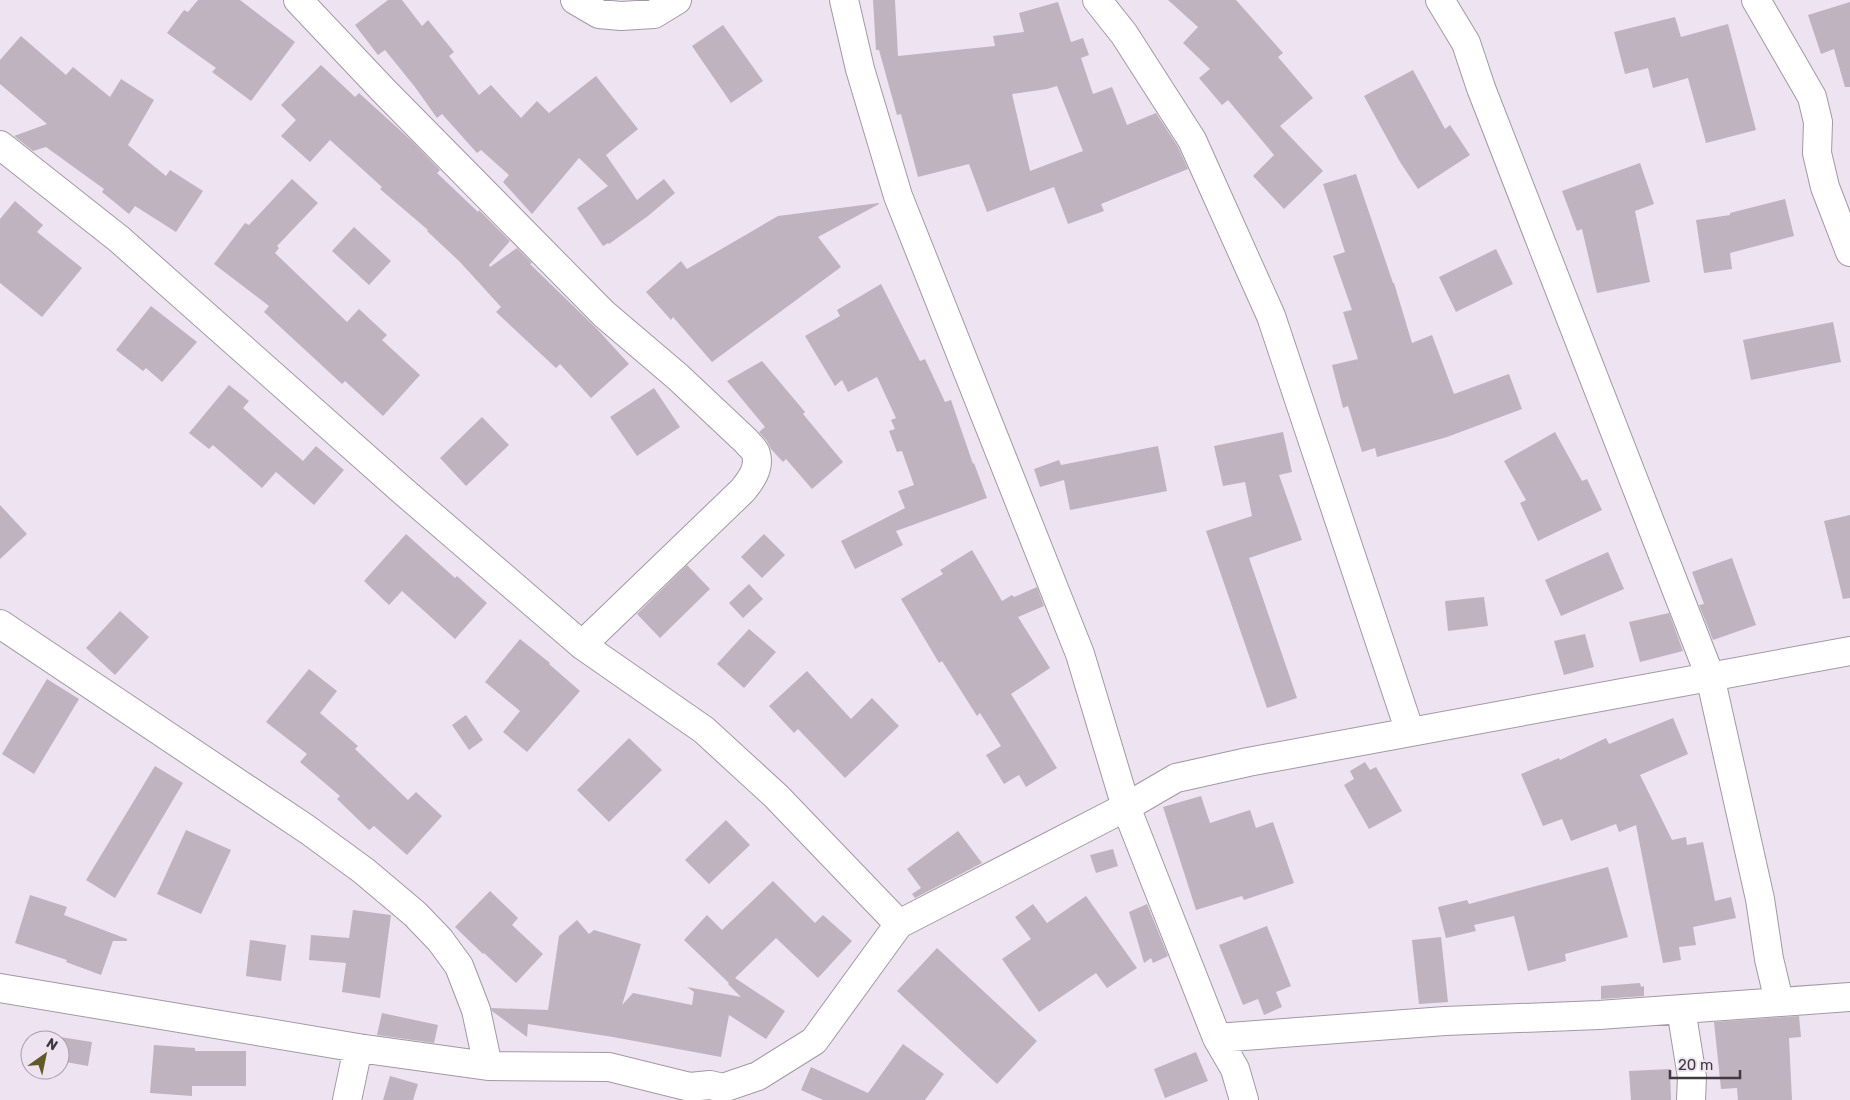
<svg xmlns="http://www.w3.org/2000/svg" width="1850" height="1100" font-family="Rubik,sans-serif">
	<rect width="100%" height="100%" fill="#eee3f0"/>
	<path fill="#beb3bf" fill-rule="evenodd" d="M 198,0 L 240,0 L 295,42 L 251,101 L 212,72 L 216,68 L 167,33 L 184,10 L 188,12 Z
		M 388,0 L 402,0 L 422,26 L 428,20 L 454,52 L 449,56 L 479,95 L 491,85 L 521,118 L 537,101 L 549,113 L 596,76 L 638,129 L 606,155 L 637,200 L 664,179 L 675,193 L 648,216 L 609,244 L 608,243 L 603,246 L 577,208 L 608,186 L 579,158 L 532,214 L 503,182 L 509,175 L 481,150 L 477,153 L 442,114 L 437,118 L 415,87 L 385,50 L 378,55 L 355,25 Z
		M 873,0 L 895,0 L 898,56 L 995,46 L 993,36 L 1024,32 L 1019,13 L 1058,2 L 1071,42 L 1083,38 L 1089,55 L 1081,58 L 1093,94 L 1112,87 L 1127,125 L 1156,113 L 1178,147 L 1188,169 L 1101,204 L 1104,211 L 1068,224 L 1054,187 L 987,212 L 969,164 L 918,177 L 901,114 L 897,115 L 879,50 L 876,50 ZM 1057,86 L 1083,151 L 1030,171 L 1012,94 L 1047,89 Z
		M 1168,0 L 1236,0 L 1283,53 L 1278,57 L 1313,98 L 1280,126 L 1323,171 L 1284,209 L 1253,176 L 1274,155 L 1228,100 L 1222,105 L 1199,78 L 1210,69 L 1183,43 L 1198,27 Z
		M 1850,2 L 1850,87 L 1845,87 L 1834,49 L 1821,54 L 1808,15 Z
		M 1675,17 L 1681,37 L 1728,24 L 1756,130 L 1706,143 L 1688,78 L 1653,88 L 1648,68 L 1625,74 L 1614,32 Z
		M 723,25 L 763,81 L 731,103 L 692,46 Z
		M 21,36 L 66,75 L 73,67 L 110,97 L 121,79 L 154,100 L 128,145 L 166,176 L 170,170 L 203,191 L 176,232 L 135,206 L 129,214 L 102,192 L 104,189 L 46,147 L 33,151 L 14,136 L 47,124 L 0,84 L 0,60 Z
		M 321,65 L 355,97 L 359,93 L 413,142 L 440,170 L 437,173 L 478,212 L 479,210 L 510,241 L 489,265 L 490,267 L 517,248 L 532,263 L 530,264 L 597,329 L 629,364 L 591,398 L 560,364 L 556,368 L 496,312 L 501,307 L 460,262 L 427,231 L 428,230 L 380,189 L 382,187 L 330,140 L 310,162 L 281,136 L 296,120 L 281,105 Z
		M 1413,70 L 1445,129 L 1450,125 L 1470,155 L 1418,189 L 1400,162 L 1364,96 Z
		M 1640,163 L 1654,204 L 1635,211 L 1650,282 L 1597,293 L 1582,229 L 1577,231 L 1562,191 Z
		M 1356,174 L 1393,283 L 1394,283 L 1412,343 L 1432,335 L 1454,394 L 1509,374 L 1522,409 L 1447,437 L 1377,457 L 1375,448 L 1362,452 L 1348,406 L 1343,408 L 1332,365 L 1358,359 L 1343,312 L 1352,310 L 1333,256 L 1345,252 L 1323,184 Z
		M 292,179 L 318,203 L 277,246 L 279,248 L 275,253 L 347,322 L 359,309 L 387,335 L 382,340 L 420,375 L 383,416 L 345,381 L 342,384 L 264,312 L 269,306 L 214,264 L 245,223 L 249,225 Z
		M 1785,199 L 1794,236 L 1730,253 L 1732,269 L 1704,273 L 1696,220 L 1730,215 L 1730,213 Z
		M 15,201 L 43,225 L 37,232 L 82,268 L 42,317 L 0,283 L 0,219 Z
		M 879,203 L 879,204 L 818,237 L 841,267 L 712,362 L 673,317 L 671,320 L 646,292 L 681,261 L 687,269 L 778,216 Z
		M 354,227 L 391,261 L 369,285 L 332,251 Z
		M 1496,249 L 1513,284 L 1456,312 L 1439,277 Z
		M 881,284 L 920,361 L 925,359 L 945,402 L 951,400 L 973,464 L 974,463 L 987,498 L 896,531 L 903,545 L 855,569 L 841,541 L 905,508 L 898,491 L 914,485 L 902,451 L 897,452 L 889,431 L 895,429 L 891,420 L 896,418 L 877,377 L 848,392 L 842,380 L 835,386 L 805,336 L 840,316 L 837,310 Z
		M 151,306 L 197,342 L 162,382 L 146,368 L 143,371 L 116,350 Z
		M 1833,322 L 1841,362 L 1751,380 L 1743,340 Z
		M 762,361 L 805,412 L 803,414 L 843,462 L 812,489 L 786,459 L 783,462 L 771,449 L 767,441 L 759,432 L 765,427 L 727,381 Z
		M 229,385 L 249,401 L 243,408 L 303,461 L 316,446 L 344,470 L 314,505 L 276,472 L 262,488 L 213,445 L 209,449 L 189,433 Z
		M 654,388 L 680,427 L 637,456 L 610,417 Z
		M 482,417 L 509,445 L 466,486 L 440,458 Z
		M 1283,432 L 1292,472 L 1279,475 L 1302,540 L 1249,558 L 1297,698 L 1267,708 L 1206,531 L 1252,516 L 1245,482 L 1223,486 L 1214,446 Z
		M 1555,432 L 1582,481 L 1587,479 L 1602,510 L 1538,541 L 1520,503 L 1526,500 L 1504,461 Z
		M 1158,446 L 1167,491 L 1070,510 L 1064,480 L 1040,487 L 1034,469 L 1059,460 L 1061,465 Z
		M 0,505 L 27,534 L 0,559 Z
		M 1850,515 L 1850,598 L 1843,599 L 1824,521 Z
		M 406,534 L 455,578 L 457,576 L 487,603 L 455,639 L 402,591 L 389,605 L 364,581 Z
		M 764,534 L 785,555 L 762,578 L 741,557 Z
		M 972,550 L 1002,601 L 1012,595 L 1014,597 L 1037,587 L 1044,606 L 1018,617 L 1050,668 L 1011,694 L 1057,768 L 1026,787 L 1019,775 L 1004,784 L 986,755 L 1001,746 L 980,713 L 977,716 L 942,661 L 939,663 L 901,599 L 943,574 L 940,570 Z
		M 1608,552 L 1624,589 L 1561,616 L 1545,580 Z
		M 1732,558 L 1756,625 L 1713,640 L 1699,605 L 1704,604 L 1692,572 Z
		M 687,565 L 710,589 L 660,638 L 637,614 Z
		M 749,584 L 763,599 L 743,618 L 729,603 Z
		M 1484,597 L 1488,626 L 1448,631 L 1445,601 Z
		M 120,611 L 149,637 L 115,675 L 86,648 Z
		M 1669,613 L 1683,651 L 1640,662 L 1629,622 Z
		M 749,629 L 776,652 L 744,688 L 717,664 Z
		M 1585,634 L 1594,667 L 1564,675 L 1554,641 Z
		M 520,639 L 550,663 L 549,664 L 580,691 L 527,752 L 503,732 L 520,711 L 485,682 Z
		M 309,669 L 337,691 L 320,713 L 358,746 L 355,749 L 408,800 L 416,792 L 442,816 L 407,855 L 374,826 L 369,830 L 337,799 L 340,796 L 300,762 L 307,754 L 266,722 Z
		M 807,671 L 851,719 L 872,698 L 899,726 L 845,778 L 798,729 L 794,733 L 769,706 Z
		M 47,679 L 79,699 L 34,774 L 2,754 Z
		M 466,715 L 483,740 L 469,750 L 452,725 Z
		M 1673,718 L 1688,754 L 1640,775 L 1672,840 L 1686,837 L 1687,845 L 1703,842 L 1715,901 L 1731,897 L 1736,918 L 1693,927 L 1696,945 L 1679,947 L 1681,960 L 1663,963 L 1636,825 L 1619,832 L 1616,824 L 1571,841 L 1562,819 L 1543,826 L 1521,774 L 1559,758 L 1560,760 L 1606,738 L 1609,744 Z
		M 629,738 L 662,770 L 609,822 L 577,790 Z
		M 1365,762 L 1370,770 L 1376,767 L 1402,811 L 1369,829 L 1344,785 L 1354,779 L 1350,771 Z
		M 155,766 L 183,783 L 115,898 L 86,880 Z
		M 1201,796 L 1210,823 L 1250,810 L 1256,828 L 1273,822 L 1294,883 L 1244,900 L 1242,896 L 1196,910 L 1163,807 Z
		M 726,820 L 750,845 L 709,884 L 685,860 Z
		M 186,830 L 231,850 L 201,914 L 157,894 Z
		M 958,831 L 982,863 L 915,898 L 912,894 L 921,888 L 907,869 Z
		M 1113,849 L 1118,866 L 1096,873 L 1090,855 Z
		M 1608,867 L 1628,937 L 1565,954 L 1566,961 L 1528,971 L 1514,916 L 1474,925 L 1476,931 L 1446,938 L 1438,907 L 1467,900 L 1469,904 Z
		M 773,881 L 815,923 L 823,915 L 852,941 L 818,978 L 776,938 L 735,978 L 785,1011 L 766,1039 L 729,1015 L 721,1057 L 613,1037 L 528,1024 L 527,1037 L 492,1011 L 491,1008 L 548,1010 L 559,936 L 577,920 L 589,934 L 594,930 L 641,944 L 622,1005 L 633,993 L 692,1005 L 694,992 L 687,987 L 741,997 L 728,984 L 729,983 L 684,940 L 707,915 L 722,930 Z
		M 490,891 L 518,918 L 512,925 L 543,954 L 516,983 L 484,953 L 483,954 L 455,927 Z
		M 30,895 L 67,907 L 64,915 L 127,939 L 127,941 L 113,941 L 101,975 L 66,962 L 67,960 L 15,943 Z
		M 1086,896 L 1137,968 L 1107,988 L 1096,973 L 1039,1012 L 1002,959 L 1031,939 L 1015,917 L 1033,904 L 1047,923 Z
		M 1147,904 L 1168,956 L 1153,963 L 1151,958 L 1144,963 L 1129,912 Z
		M 353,910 L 391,915 L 380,998 L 342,992 L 346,963 L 309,960 L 311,935 L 349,938 Z
		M 1267,926 L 1291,986 L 1276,992 L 1282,1007 L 1264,1015 L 1258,999 L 1243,1005 L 1219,945 Z
		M 1441,937 L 1448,1002 L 1419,1004 L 1412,940 Z
		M 250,940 L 286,945 L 281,981 L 246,976 Z
		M 937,948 L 1037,1041 L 997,1084 L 897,991 Z
		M 1640,983 L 1641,987 L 1644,986 L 1644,996 L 1601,999 L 1601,986 Z
		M 382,1013 L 438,1025 L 434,1043 L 377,1035 Z
		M 1799,1016 L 1801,1037 L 1789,1038 L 1792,1100 L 1738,1100 L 1737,1088 L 1721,1089 L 1714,1022 Z
		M 60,1037 L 92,1042 L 88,1066 L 60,1061 Z
		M 903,1044 L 944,1074 L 925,1100 L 823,1100 L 801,1090 L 811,1067 L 868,1093 Z
		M 154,1045 L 195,1048 L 195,1051 L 246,1051 L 246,1086 L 192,1086 L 192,1096 L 150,1093 Z
		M 1196,1052 L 1208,1081 L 1165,1098 L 1154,1069 Z
		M 1670,1069 L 1671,1100 L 1631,1100 L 1629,1071 Z
		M 390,1076 L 418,1084 L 413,1100 L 383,1100 Z"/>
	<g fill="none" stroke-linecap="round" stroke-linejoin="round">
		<defs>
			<path id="minor" d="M 298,0 L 384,91 L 604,314 L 678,377 L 746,441 C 749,445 755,449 756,454 C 760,468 751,480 743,490 L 582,645
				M 575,0 L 599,14 L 621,16 L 654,14 L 677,0
				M 844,0 L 860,69 L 898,196 L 1080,654 L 1126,807 L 1217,1038 L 1235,1069 L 1244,1100
				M 1097,0 L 1124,34 L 1192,140 L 1271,316 L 1410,732
				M 1440,0 L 1466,43 L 1481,88 L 1710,676 L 1760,899 L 1769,959 L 1779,1001
				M 1756,0 L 1812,97 L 1818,122 L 1817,153 L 1825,187 L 1850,252
				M 0,145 L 119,239 L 403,491 L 582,645 L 704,730 L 776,796 L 899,924
				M 0,624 L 308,830 L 364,871 L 415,914 L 440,940 L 459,966 L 476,1010 L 488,1066
				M 0,988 L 358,1048 L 488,1066 L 609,1067 L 690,1087 L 710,1085 L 723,1088 L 758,1076 L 814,1041 L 899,924 L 1126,807 L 1176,778 L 1248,762 L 1850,651
				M 1681,1009 L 1692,1077 L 1691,1100
				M 1217,1038 L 1445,1021 L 1599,1015 L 1850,997
				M 347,1100 L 358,1048"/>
		</defs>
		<use href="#minor" stroke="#a398a4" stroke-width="30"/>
		<use href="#minor" stroke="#fff" stroke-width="28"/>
	</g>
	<g transform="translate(45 1055) rotate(33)"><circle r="24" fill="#eee3f0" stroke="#a89fa9"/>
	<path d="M0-4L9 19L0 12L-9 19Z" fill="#605a26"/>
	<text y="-8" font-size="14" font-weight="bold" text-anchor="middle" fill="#3f3a3f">N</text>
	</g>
	<path d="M1670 1070v8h70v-8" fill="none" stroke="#3f3a3f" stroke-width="2.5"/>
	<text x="1678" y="1070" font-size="15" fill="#3f3a3f" stroke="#eee3f0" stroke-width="4" paint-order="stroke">20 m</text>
</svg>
